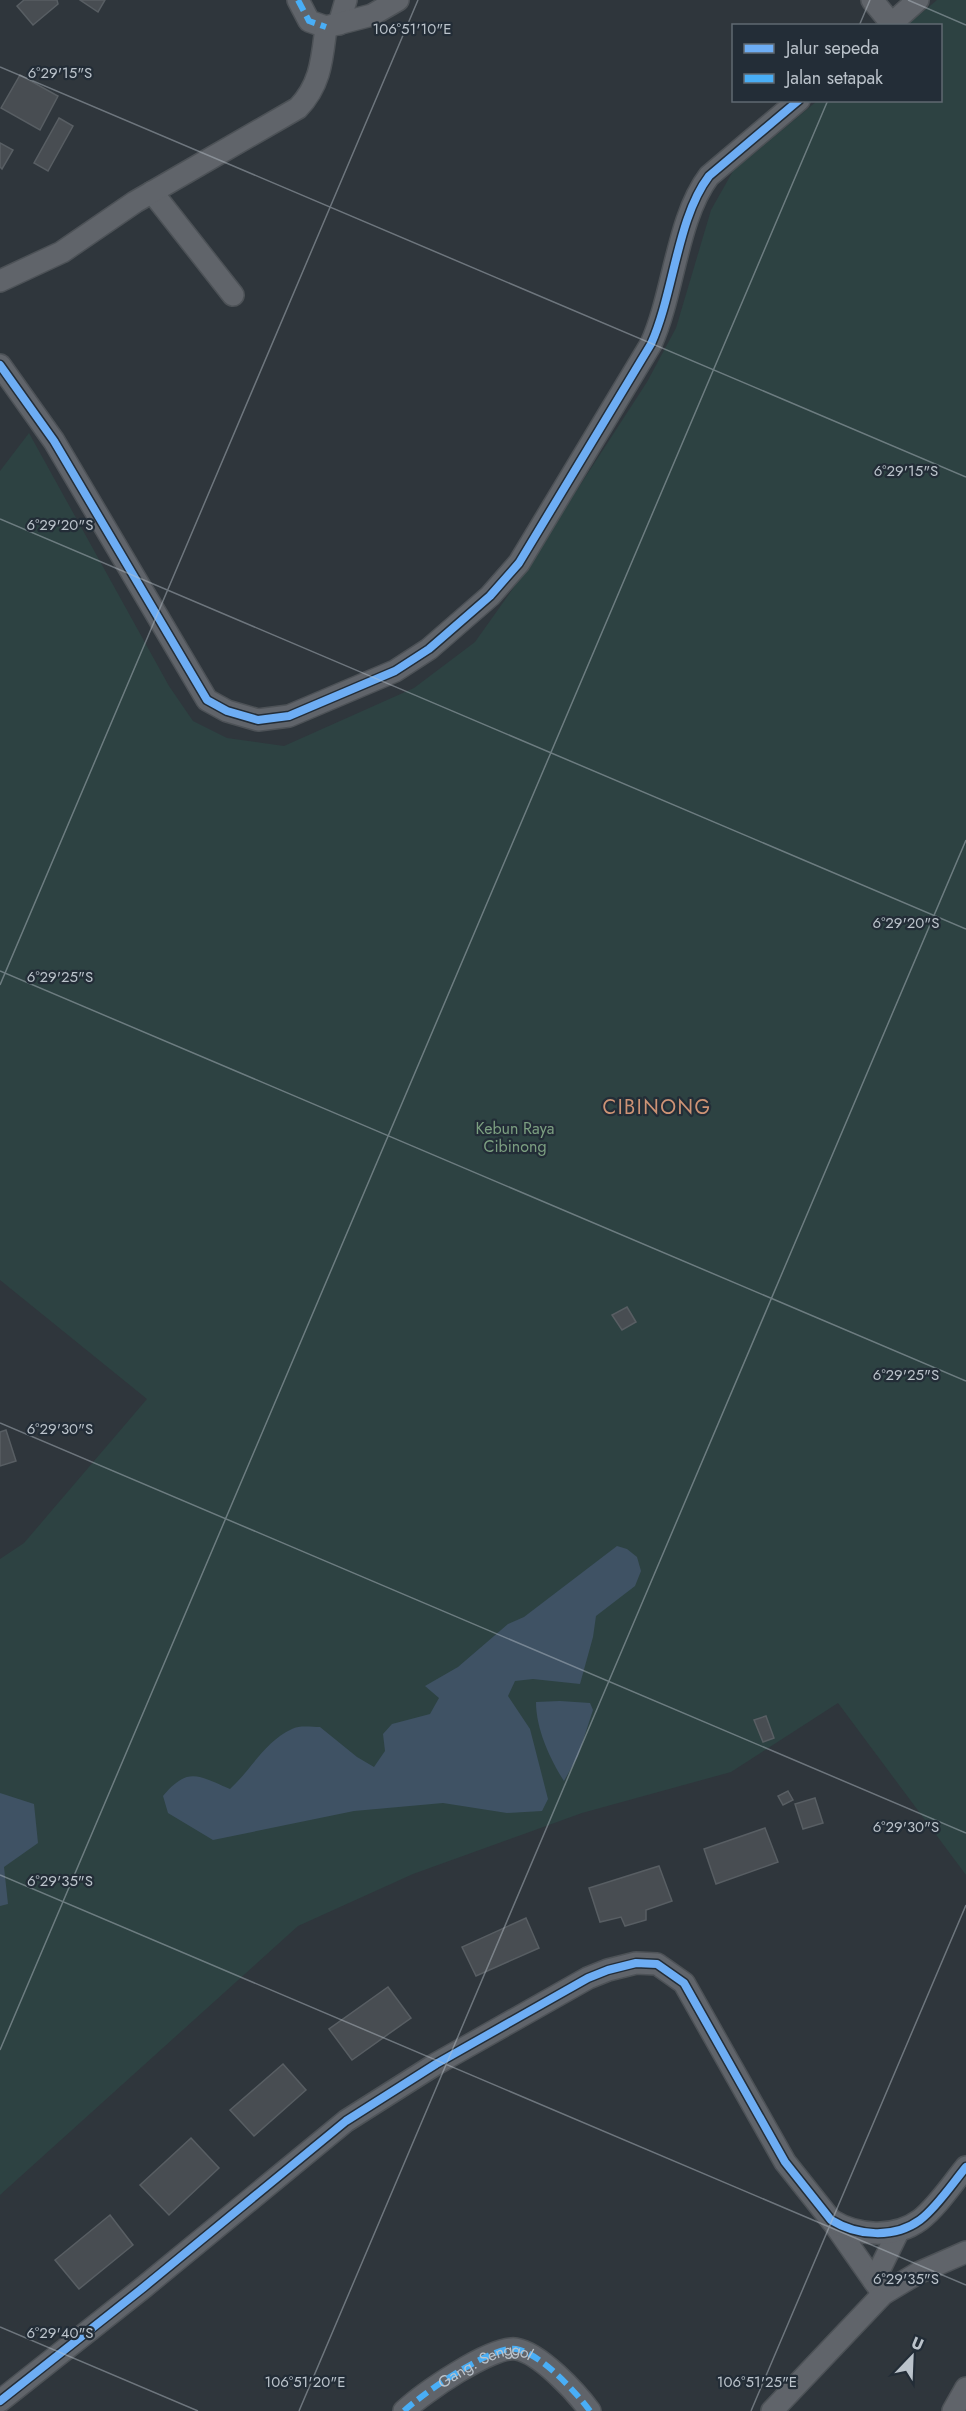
<svg xmlns="http://www.w3.org/2000/svg" width="966" height="2411" font-family="Jost,sans-serif">
	<rect width="100%" height="100%" fill="#2f363c"/>
	<path fill="#2d4242" d="M 937,0 L 966,0 L 966,1875 L 838,1703 L 731,1772 L 582,1813 L 413,1874 L 298,1926 L 0,2195 L 0,1559 L 24,1543 L 147,1399 L 0,1280 L 0,471 L 29,433 L 169,686 L 193,721 L 227,738 L 284,746 L 414,688 L 475,642 L 512,590 L 647,382 L 676,328 L 711,210 L 733,171 L 817,101 L 940,100 L 940,26 L 907,25 Z"/>
	<path fill="#3f5264" d="M 617,1546 L 627,1549 L 637,1557 L 641,1571 L 635,1586 L 596,1616 L 593,1637 L 580,1684 L 533,1679 L 515,1681 L 508,1696 L 530,1729 L 548,1799 L 542,1811 L 507,1813 L 443,1803 L 354,1811 L 213,1840 L 168,1813 L 163,1796 C 188,1766 199,1776 230,1789 C 252,1769 264,1742 292,1729 C 299,1725 312,1727 320,1727 L 357,1757 L 374,1767 L 385,1751 L 383,1734 L 392,1724 L 430,1714 L 439,1698 L 425,1686 L 458,1667 L 508,1624 L 524,1617 Z
		M 560,1701 L 590,1703 L 593,1710 L 578,1756 L 564,1781 C 550,1759 536,1729 536,1702 Z
		M 0,1793 L 34,1804 L 38,1843 L 4,1867 L 8,1904 L 0,1906 Z"/>
	<path fill="#484d52" stroke="#585e63" stroke-width="1.5" d="M 24,0 L 57,0 L 58,4 L 33,25 L 17,6 Z
		M 80,0 L 105,0 L 98,12 Z
		M 20,75 L 58,96 L 40,130 L 1,108 Z
		M 59,118 L 73,126 L 48,171 L 34,163 Z
		M 0,143 L 13,150 L 2,169 L 0,167 Z
		M 627,1307 L 636,1322 L 622,1330 L 612,1315 Z
		M 6,1430 L 16,1461 L 0,1466 L 0,1432 Z
		M 766,1716 L 774,1738 L 763,1742 L 754,1720 Z
		M 788,1791 L 793,1800 L 783,1805 L 778,1796 Z
		M 815,1798 L 823,1823 L 803,1829 L 795,1804 Z
		M 765,1828 L 778,1862 L 716,1884 L 704,1849 Z
		M 659,1866 L 672,1901 L 646,1910 L 646,1920 L 625,1926 L 621,1917 L 600,1922 L 589,1888 Z
		M 526,1918 L 539,1948 L 476,1976 L 462,1947 Z
		M 388,1987 L 411,2018 L 352,2060 L 329,2029 Z
		M 283,2064 L 306,2090 L 254,2136 L 230,2110 Z
		M 191,2138 L 219,2168 L 169,2215 L 140,2185 Z
		M 110,2215 L 133,2245 L 79,2289 L 55,2260 Z"/>
	<g fill="none" stroke-linecap="round" stroke-linejoin="round">
		<defs>
			<g id="minor">
				<path d="M 298,0 L 309,21 L 326,27"/>
				<path d="M 872,0 L 891,23"/>
				<path d="M 339,24 L 346,0"/>
				<path d="M 889,26 L 918,0"/>
				<path d="M 152,192 L 233,295"/>
				<path d="M 0,281 L 62,252 L 135,202 L 298,108 C 321,84 322,59 326,27 L 372,15 L 398,0"/>
				<path d="M 0,365 L 54,441 L 207,700 L 227,711 L 258,720 L 289,716 L 395,671 L 429,649 L 490,596 L 519,563 L 651,344 C 674,293 677,218 709,176 L 799,100"/>
				<path d="M 832,2221 L 883,2294"/>
				<path d="M 874,2281 L 898,2232"/>
				<path d="M 0,2401 L 144,2287 L 346,2121 L 436,2064 L 588,1978 L 608,1970 L 636,1963 L 657,1964 L 684,1983 L 785,2162 L 831,2220 C 857,2236 894,2239 920,2220 C 937,2207 952,2184 966,2167"/>
				<path id="s1" d="M 404,2411 C 422,2394 492,2345 516,2349 C 540,2353 576,2392 590,2411"/>
				<path d="M 772,2411 L 883,2294 L 918,2273 L 966,2252"/>
				<path d="M 953,2411 L 966,2388"/>
			</g>
		</defs>
		<use href="#minor" stroke="#4d5257" stroke-width="24"/>
		<use href="#minor" stroke="#60646a" stroke-width="21"/>
		<path stroke="#49aef6" stroke-width="6" stroke-dasharray="12 6" stroke-linecap="butt" d="M 298,0 L 309,21 L 326,27
			M 404,2411 C 422,2394 492,2345 516,2349 C 540,2353 576,2392 590,2411"/>
		<defs>
			<path id="cycleway" d="M 0,365 L 54,441 L 207,700 L 227,711 L 258,720 L 289,716 L 395,671 L 429,649 L 490,596 L 519,563 L 651,344 C 674,293 677,218 709,176 L 799,100
				M 0,2401 L 144,2287 L 346,2121 L 436,2064 L 588,1978 L 608,1970 L 636,1963 L 657,1964 L 684,1983 L 785,2162 L 831,2220 C 857,2236 894,2239 920,2220 C 937,2207 952,2184 966,2167"/>
		</defs>
		<use href="#cycleway" stroke="#232d37" stroke-width="11"/>
		<use href="#cycleway" stroke="#6dadf4" stroke-width="8"/>
	</g>
	<path fill="none" stroke="#bbc3cb" stroke-width="1.5" stroke-opacity="0.45" d="M 908,0 L 966,25M 859,26 L 870,0M 0,67 L 966,477M 0,519 L 966,929M 0,971 L 966,1381M 0,985 L 418,0M 0,1423 L 966,1833M 0,1875 L 966,2285M 0,2050 L 828,100M 0,2327 L 198,2411M 299,2411 L 966,840M 751,2411 L 966,1905"/>
	<g text-anchor="middle" stroke-width="4.5" stroke-linejoin="round" paint-order="stroke">
		<g font-size="16" fill="#7c9f81" stroke="#232d37">
			<text x="515" y="1134">Kebun Raya<tspan x="515" dy="18">Cibinong</tspan></text>
		</g>
		<g font-size="16" fill="#bbc3cb" stroke="#232d37">
			<text dy="6" stroke="none"><textPath href="#s1" startOffset="96">Gang. Senggol</textPath></text>
		</g>
		<g font-size="20" letter-spacing="1.5" fill="#cd9375" stroke="#232d37">
			<text x="657" y="1114">CIBINONG</text>
		</g>
	</g>
	<g font-size="15" text-anchor="middle" fill="#bbc3cb" stroke="#232d37" stroke-width="4.5" stroke-linejoin="round" paint-order="stroke">
		<text x="412" y="34">106°51'10"E</text>
		<text x="60" y="78">6°29'15"S</text>
		<text x="906" y="476">6°29'15"S</text>
		<text x="60" y="530">6°29'20"S</text>
		<text x="906" y="928">6°29'20"S</text>
		<text x="60" y="982">6°29'25"S</text>
		<text x="906" y="1380">6°29'25"S</text>
		<text x="60" y="1434">6°29'30"S</text>
		<text x="906" y="1832">6°29'30"S</text>
		<text x="60" y="1886">6°29'35"S</text>
		<text x="906" y="2284">6°29'35"S</text>
		<text x="60" y="2338">6°29'40"S</text>
		<text x="305" y="2387">106°51'20"E</text>
		<text x="757" y="2387">106°51'25"E</text>
	</g>
	<rect x="732" y="24" width="210" height="78" fill="#232d37" stroke="#606972" stroke-width="1.5"/>
	<rect x="744" y="44" width="30" height="9" fill="#6dadf4" stroke="#606972" stroke-width="1.5"/>
	<text x="786" y="54" font-size="18" fill="#bbc3cb">Jalur sepeda</text>
	<rect x="744" y="74" width="30" height="9" fill="#49aef6" stroke="#606972" stroke-width="1.5"/>
	<text x="786" y="84" font-size="18" fill="#bbc3cb">Jalan setapak</text>
	<g transform="translate(912 2357) rotate(23)" stroke="#232d37" stroke-width="4.5" paint-order="stroke">
	<path d="M0-4.5L10 22L0 15L-10 22Z" fill="#bbc3cb"/>
	<text y="-9" font-size="16" font-weight="bold" text-anchor="middle" fill="#bbc3cb">U</text>
	</g>
</svg>
